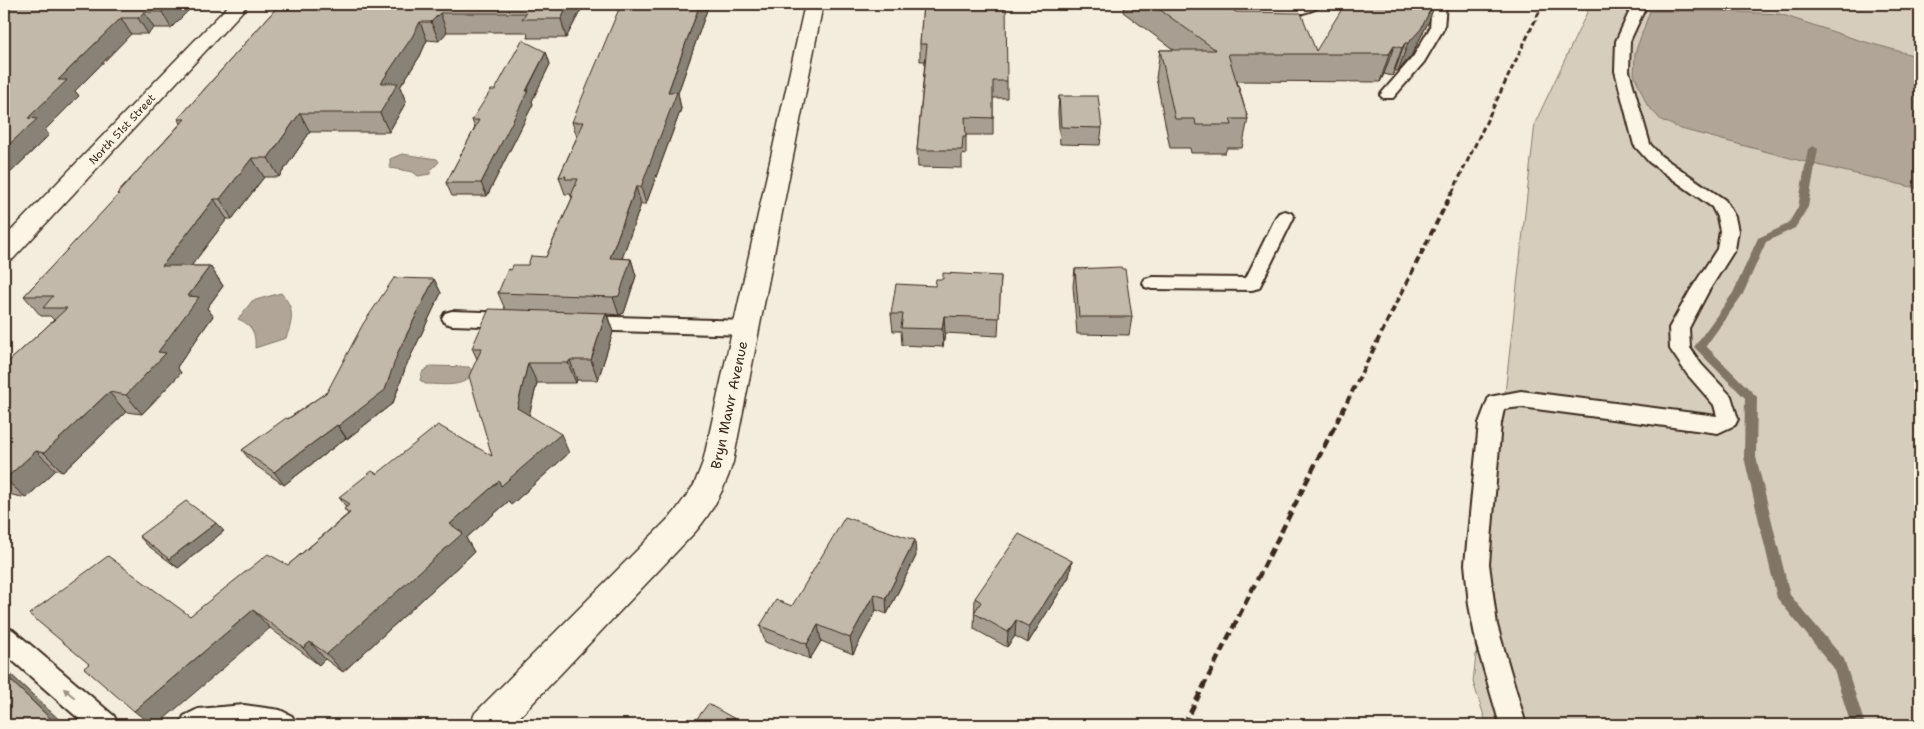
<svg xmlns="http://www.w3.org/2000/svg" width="1924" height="729" font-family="'Shantell Sans',sans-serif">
	<rect width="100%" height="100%" fill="#f4eddd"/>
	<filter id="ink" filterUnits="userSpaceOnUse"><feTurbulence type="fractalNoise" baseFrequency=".02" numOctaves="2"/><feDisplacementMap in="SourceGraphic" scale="10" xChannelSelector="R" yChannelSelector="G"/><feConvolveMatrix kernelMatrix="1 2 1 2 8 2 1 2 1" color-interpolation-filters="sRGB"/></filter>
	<g filter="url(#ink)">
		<path fill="#d6cdbd" stroke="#887c6e" d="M 1591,4 L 1920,4 L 1920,725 L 1487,725 L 1473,682 L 1535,123 Z"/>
		<path fill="#b0a596" stroke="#817466" d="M 1650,11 L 1716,11 L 1780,14 L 1855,39 L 1920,57 L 1920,189 L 1809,163 L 1681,129 L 1661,120 L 1647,105 L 1634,74 L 1635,53 Z
			M 402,154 L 437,159 L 439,162 L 431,170 L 430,174 L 418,176 L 413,172 L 390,168 L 390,159 Z
			M 281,293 C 295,308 293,320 286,338 L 255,348 C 256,333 252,325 238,319 L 252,301 Z
			M 431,366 L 469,367 L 473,372 C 465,389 442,384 425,384 L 420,380 L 423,371 Z"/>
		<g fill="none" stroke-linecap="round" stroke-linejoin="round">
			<path fill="#817466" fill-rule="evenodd" d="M 1813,146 L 1818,149 L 1808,207 L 1795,228 L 1766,242 L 1743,294 L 1706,346 L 1757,397 L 1756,457 L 1790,595 L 1844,659 L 1865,725 L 1851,725 L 1833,667 L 1777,598 L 1744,457 L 1745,398 L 1694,347 L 1733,293 L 1758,238 L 1788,224 L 1798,207 L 1808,149 Z"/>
			<defs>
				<path id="lane" d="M 1215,4 C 1234,3 1252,8 1271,8 C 1288,9 1305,3 1322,4 C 1308,21 1228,20 1215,4 Z
					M 1432,4 L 1446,4 L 1444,28 L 1424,62 L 1393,98 L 1383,98 L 1380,95 L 1413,57 L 1430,28 Z
					M 1633,4 L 1647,4 L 1630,41 L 1629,71 L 1650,144 L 1661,156 L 1725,200 L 1735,217 L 1738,231 L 1735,249 L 1708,292 L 1689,328 L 1690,348 L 1701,364 L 1731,396 L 1738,419 L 1735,425 L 1718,433 L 1521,407 L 1504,409 L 1501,423 L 1489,564 L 1497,625 L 1526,725 L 1500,725 L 1477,646 L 1469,605 L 1465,564 L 1479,423 L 1489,397 L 1521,391 L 1717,416 L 1714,405 L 1687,374 L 1670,349 L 1669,328 L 1690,291 L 1717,249 L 1720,231 L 1717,217 L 1712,207 L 1649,162 L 1634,145 L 1615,71 L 1616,41 Z
					M 1285,211 L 1291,213 L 1294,217 L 1259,288 L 1252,290 L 1152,289 L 1145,287 L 1143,283 L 1145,279 L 1152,277 L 1246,278 L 1276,217 L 1279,213 Z
					M 452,311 L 512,313 L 519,315 L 522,320 L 519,325 L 512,327 L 452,325 L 445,323 L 442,318 L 445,313 Z
					M 583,316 L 746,321 L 753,323 L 756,328 L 753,333 L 746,335 L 583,330 L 576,328 L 573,323 L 576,318 Z
					M 4,627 L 13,630 L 114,716 L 118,725 L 86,725 L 4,653 Z
					M 244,705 L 280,710 L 292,716 L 296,725 L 180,725 L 184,716 L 198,709 Z"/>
				<path id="street" d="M 230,4 L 249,4 L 13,259 L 4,261 L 4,238 Z"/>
				<path id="secondary" d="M 805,4 L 823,4 L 733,462 C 725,488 713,511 696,531 L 512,725 L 470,725 L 475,713 L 674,513 L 694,485 L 703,462 Z"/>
			</defs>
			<use href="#lane" stroke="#3b2a1e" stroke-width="4"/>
			<use href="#street" stroke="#3b2a1e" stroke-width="3"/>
			<use href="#secondary" stroke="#3b2a1e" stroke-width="3"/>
			<use href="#lane" fill="#fcf5e5" fill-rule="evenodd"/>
			<use href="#street" fill="#fcf5e5" fill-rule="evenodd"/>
			<use href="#secondary" fill="#fcf5e5" fill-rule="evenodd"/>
			<path stroke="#3b2a1e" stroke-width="3" stroke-dasharray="5.5 3" stroke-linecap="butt" d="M 1452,193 L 1543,4"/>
			<path stroke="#3b2a1e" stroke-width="4" stroke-dasharray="7 4" stroke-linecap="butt" d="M 1332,432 L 1452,192"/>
			<path stroke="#3b2a1e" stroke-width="4.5" stroke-dasharray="9 4.5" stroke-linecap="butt" d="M 1184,725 L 1332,431"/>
		</g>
		<path fill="#a89f92" stroke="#3b2a1e" d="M 4,4 L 195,4 L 171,28 L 154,28 L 148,34 L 131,34 L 75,91 L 79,96 L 45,130 L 49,135 L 4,179 Z
			M 280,4 L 583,6 L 566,38 L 528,38 L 527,32 L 447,32 L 439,41 L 427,40 L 420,56 L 400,87 L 406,102 L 389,132 L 310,132 L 279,177 L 264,177 L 232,219 L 227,219 L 191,266 L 210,266 L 223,286 L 207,308 L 213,316 L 177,367 L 181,373 L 142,414 L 126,412 L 63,472 L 56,470 L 26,498 L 4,493 L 4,366 L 54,320 L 50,316 L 41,316 L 24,296 L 118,196 L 117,194 L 181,123 L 178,119 Z
			M 923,4 L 1007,81 L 1007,98 L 993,98 L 993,135 L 966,135 L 966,155 L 962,154 L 962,168 L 918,167 L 917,150 L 925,61 L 920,61 L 920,44 Z
			M 1124,4 L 1224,4 L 1236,12 L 1316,51 L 1429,21 L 1411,56 L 1398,71 L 1395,71 L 1392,76 L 1384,74 L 1380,82 L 1237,81 L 1248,119 L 1242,148 L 1227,148 L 1225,153 L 1191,153 L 1190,148 L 1170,148 L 1156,78 L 1160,50 L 1174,50 L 1123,12 Z
			M 708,7 L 678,93 L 681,109 L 646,204 L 641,204 L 622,258 L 631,259 L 636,276 L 624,313 L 619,315 L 607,314 L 613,332 L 598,380 L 577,380 L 576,383 L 537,383 L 529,415 L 569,453 L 511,505 L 509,501 L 466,538 L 474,552 L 343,672 L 325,659 L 319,665 L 270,628 L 190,616 L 288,565 L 348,514 L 344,509 L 346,507 L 339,497 L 377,474 L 492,456 L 477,359 L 472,348 L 505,309 L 498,293 L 511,270 L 528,265 L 546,257 L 572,198 L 570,194 L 565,194 L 559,177 L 577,137 L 572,122 Z
			M 546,52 L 550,64 L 532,101 L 533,104 L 487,196 L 452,196 L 446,183 L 475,128 L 472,120 L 495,90 Z
			M 1059,96 L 1102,128 L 1100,145 L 1060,144 L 1058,113 Z
			M 1075,269 L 1122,269 L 1132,317 L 1129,335 L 1077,334 L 1073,286 Z
			M 1001,276 L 998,336 L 945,333 L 943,347 L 902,345 L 901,331 L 893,331 L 891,314 L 935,286 L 943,279 Z
			M 434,279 L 441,293 L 406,366 L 393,403 L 347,439 L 346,438 L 284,485 L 252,463 L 242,450 L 327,392 Z
			M 216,523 L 224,531 L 178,568 L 147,545 L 139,536 Z
			M 916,556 L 887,614 L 876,610 L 853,654 L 821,641 L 810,659 L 765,642 L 760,626 L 792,606 Z
			M 1072,561 L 1069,577 L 1028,643 L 1015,636 L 1007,647 L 974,629 L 975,598 Z"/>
		<path fill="#888277" stroke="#3b2a1e" d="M 170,4 L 195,4 L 171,28 L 162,12 Z
			M 569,4 L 582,4 L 583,6 L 566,38 L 561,19 Z
			M 700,4 L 707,4 L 708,7 L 678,93 L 681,109 L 646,204 L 641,187 L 668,92 Z
			M 1433,4 L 1435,4 L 1429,21 L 1411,56 L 1398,71 L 1408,43 Z
			M 144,12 L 154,28 L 148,34 L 138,18 Z
			M 440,13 L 447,32 L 439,41 L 431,22 Z
			M 121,18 L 131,34 L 75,91 L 79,96 L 45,130 L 49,135 L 4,179 L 4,149 L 58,80 Z
			M 420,22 L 427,40 L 420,56 L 400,87 L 406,102 L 389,132 L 380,113 L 381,83 Z
			M 1405,43 L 1395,71 L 1392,76 L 1402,48 Z
			M 1394,46 L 1384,74 L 1380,82 L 1389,54 Z
			M 546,52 L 550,64 L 532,101 L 533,104 L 487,196 L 481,183 Z
			M 300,113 L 310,132 L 279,177 L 268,158 Z
			M 252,158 L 264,177 L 232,219 L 220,199 Z
			M 636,187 L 641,204 L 616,276 L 610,258 Z
			M 214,199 L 227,219 L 176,286 L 162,266 Z
			M 631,259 L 636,276 L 624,313 L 619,315 L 613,297 Z
			M 210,266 L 223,286 L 207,308 L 213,316 L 177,367 L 181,373 L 142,414 L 126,395 L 158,352 L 188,296 Z
			M 434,279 L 441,293 L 406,366 L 393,403 L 347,439 L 338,426 L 398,352 Z
			M 606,313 L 613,332 L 598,380 L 591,360 Z
			M 944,316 L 945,333 L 943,347 L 942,329 Z
			M 570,360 L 577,380 L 576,383 L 568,363 Z
			M 528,363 L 537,383 L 526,428 L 517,408 Z
			M 109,392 L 126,412 L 63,472 L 44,453 Z
			M 337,425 L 346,438 L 284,485 L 274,472 Z
			M 561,434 L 569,453 L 511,505 L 509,501 L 466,538 L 474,552 L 343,672 L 327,654 L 450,524 L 499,481 Z
			M 36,451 L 56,470 L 26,498 L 5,479 Z
			M 216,523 L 224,531 L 178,568 L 169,559 Z
			M 915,540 L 916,556 L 887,614 L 886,598 Z
			M 1072,561 L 1069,577 L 1028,643 L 1029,627 Z
			M 874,594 L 876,610 L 853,654 L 850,638 Z
			M 253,610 L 270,628 L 157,725 L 152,725 L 134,711 Z
			M 1016,620 L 1015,636 L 1007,647 L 1008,632 Z
			M 818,625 L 821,641 L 810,659 L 807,644 Z
			M 310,642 L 325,659 L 319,665 L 303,648 Z
			M 4,668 L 65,725 L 57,725 L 4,674 Z"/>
		<path fill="#c3b9aa" stroke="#3b2a1e" d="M 4,4 L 170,4 L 162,12 L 144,12 L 138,18 L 121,18 L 58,80 L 67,80 L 28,118 L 37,119 L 4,149 Z
			M 280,4 L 569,4 L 561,19 L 522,19 L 526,13 L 440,13 L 431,22 L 420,22 L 412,37 L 381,83 L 398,83 L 380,113 L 300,113 L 268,158 L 252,158 L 220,199 L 214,199 L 162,266 L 210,266 L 188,296 L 199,297 L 158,352 L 166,353 L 126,395 L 109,392 L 44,453 L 36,451 L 5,479 L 4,479 L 4,366 L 67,308 L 43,308 L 53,296 L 24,296 L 119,194 L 117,194 L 185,119 L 178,119 Z
			M 621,4 L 700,4 L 668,92 L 677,92 L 641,187 L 636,187 L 610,258 L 631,259 L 619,296 L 613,297 L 498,293 L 508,269 L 511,270 L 513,265 L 528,265 L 531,256 L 546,257 L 573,196 L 571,196 L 578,179 L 565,179 L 566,176 L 559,177 L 584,122 L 572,122 Z
			M 923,4 L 1006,4 L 1007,81 L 993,81 L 993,118 L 965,117 L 966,137 L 963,137 L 962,150 L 917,150 L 927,44 L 920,44 Z
			M 1152,4 L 1224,4 L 1236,12 L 1301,13 L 1316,51 L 1345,4 L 1433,4 L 1421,29 L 1408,43 L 1405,43 L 1402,48 L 1394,46 L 1389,54 L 1228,54 L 1248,119 L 1230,119 L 1232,125 L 1196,125 L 1195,119 L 1175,119 L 1160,50 L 1216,50 Z
			M 522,40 L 546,52 L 526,91 L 528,91 L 481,183 L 446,183 L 479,120 L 472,120 L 491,90 L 495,90 Z
			M 1059,96 L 1098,96 L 1102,128 L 1061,127 Z
			M 1121,267 L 1122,269 L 1125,269 L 1132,317 L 1079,317 L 1075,269 Z
			M 943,273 L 1001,276 L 999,318 L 944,316 L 942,329 L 901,328 L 903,314 L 891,314 L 896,284 L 935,286 L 936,279 L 943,279 Z
			M 394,278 L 434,279 L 398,352 L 385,390 L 338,426 L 337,425 L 274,472 L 242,450 L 286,418 L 288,419 L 327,392 L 363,324 Z
			M 489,309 L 606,313 L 591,360 L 570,360 L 568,363 L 528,363 L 517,408 L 561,434 L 501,486 L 499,481 L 450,524 L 463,533 L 327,654 L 310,642 L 303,648 L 253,610 L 134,711 L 84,668 L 89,664 L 29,614 L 108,556 L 190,616 L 268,554 L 288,565 L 350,513 L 344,509 L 350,504 L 339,497 L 372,471 L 377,474 L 438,425 L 492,456 L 469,376 L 482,348 L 472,348 Z
			M 186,501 L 216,523 L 169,559 L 139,536 Z
			M 845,517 L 915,540 L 886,598 L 874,594 L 850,638 L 818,625 L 807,644 L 760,626 L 776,600 L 792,606 Z
			M 1019,534 L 1072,561 L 1029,627 L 1016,620 L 1008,632 L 974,613 L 981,602 L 975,598 Z
			M 4,674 L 57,725 L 4,725 Z
			M 708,704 L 746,725 L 692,725 Z"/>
		<defs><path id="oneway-solid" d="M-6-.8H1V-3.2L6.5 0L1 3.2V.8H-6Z" transform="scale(1.25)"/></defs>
		<use fill="#9c9082" href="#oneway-solid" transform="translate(69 693) rotate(-140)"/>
	</g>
	<g text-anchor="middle" stroke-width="4" stroke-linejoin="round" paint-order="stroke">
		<g font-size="11" fill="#3b2a1e" stroke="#fcf5e5">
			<text transform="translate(122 129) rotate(-47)" y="4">North 51st Street</text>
		</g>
		<g font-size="14" fill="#3b2a1e" stroke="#fcf5e5">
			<text transform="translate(729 405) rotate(-78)" y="5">Bryn Mawr Avenue</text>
		</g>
	</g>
	<rect width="1924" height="729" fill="none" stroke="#fcf5e5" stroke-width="20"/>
	<rect x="10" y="10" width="1904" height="709" fill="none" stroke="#3b2a1e" stroke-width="2" filter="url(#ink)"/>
</svg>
